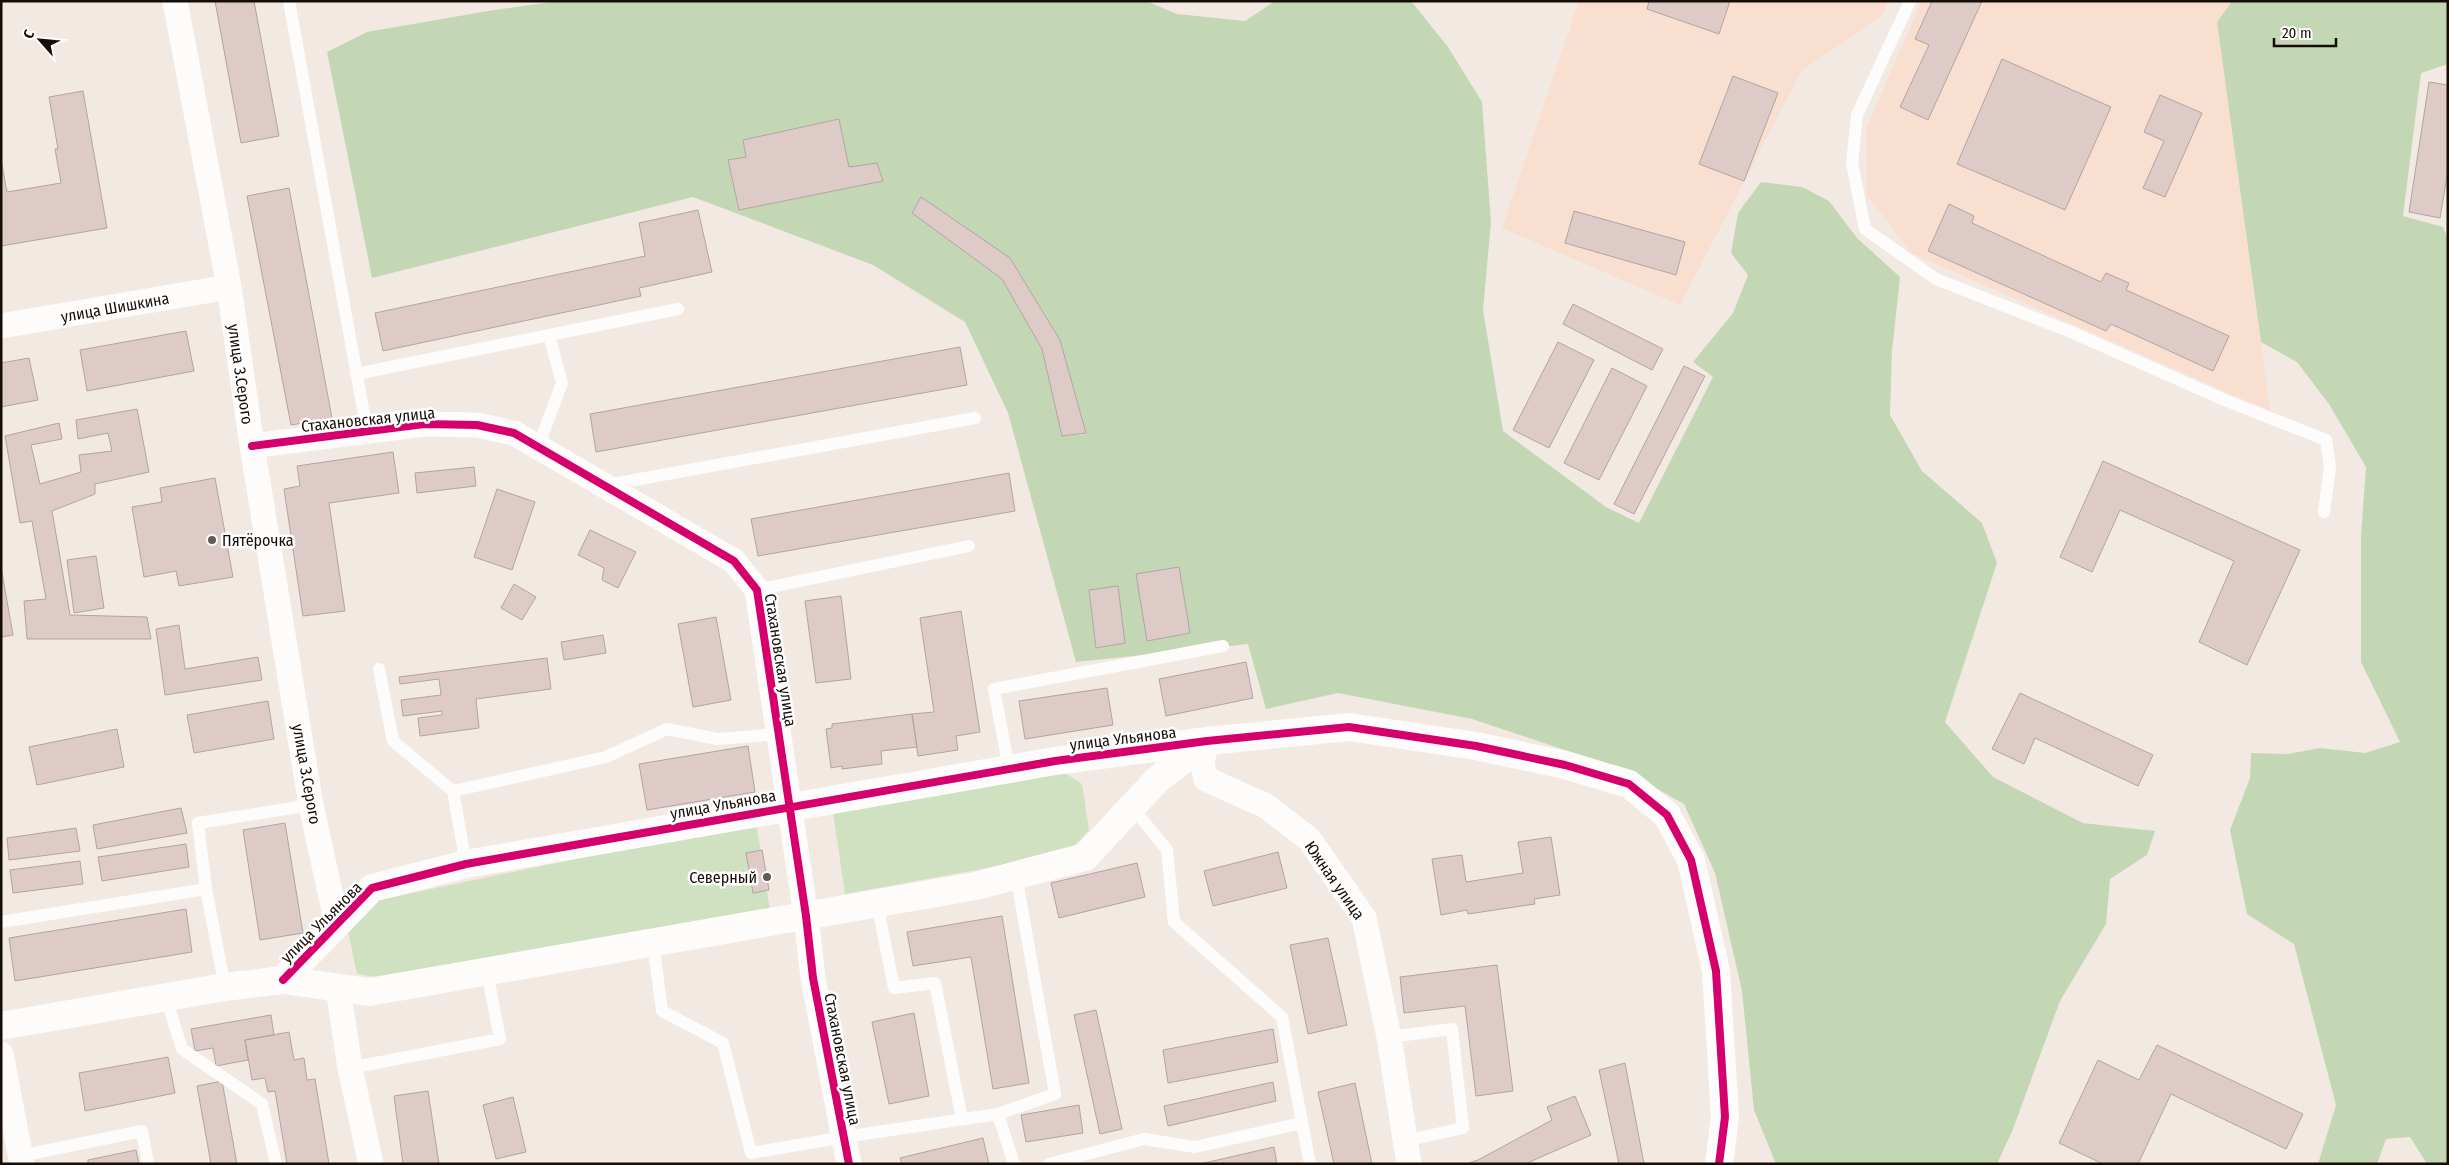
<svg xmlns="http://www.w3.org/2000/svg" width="2449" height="1165" font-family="'Fira Sans Condensed',sans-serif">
	<rect width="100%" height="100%" fill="#f3e9e3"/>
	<path fill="#f8dfd0" d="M 1579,1 L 1888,1 L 1882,16 L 1802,70 L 1680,305 L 1502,228 Z
		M 1921,1 L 2231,1 L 2217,22 L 2270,411 L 1911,253 L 1867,195 L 1867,127 Z"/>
	<path fill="#cfe1c1" d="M 1062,771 L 1082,784 L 1089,830 L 1068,853 L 845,894 L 833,812 Z
		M 756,821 L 770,911 L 383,978 L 357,974 L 348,931 L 379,900 Z"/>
	<path fill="#c4d7b5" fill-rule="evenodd" d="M 558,1 L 1146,1 L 1177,14 L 1245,21 L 1275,1 L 1411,1 L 1448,47 L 1482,102 L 1491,222 L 1483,310 L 1503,431 L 1606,507 L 1639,523 L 1713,377 L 1693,362 L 1733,313 L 1748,275 L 1731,253 L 1738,213 L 1761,182 L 1802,187 L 1829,201 L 1857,238 L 1900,277 L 1892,351 L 1890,415 L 1922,471 L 1982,523 L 1997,563 L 1945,722 L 1993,777 L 2083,823 L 2155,831 L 2147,855 L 2110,879 L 2106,924 L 2060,1001 L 2013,1129 L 1997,1164 L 1776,1164 L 1754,1110 L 1742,991 L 1715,873 L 1684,804 L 1622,769 L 1472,719 L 1338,693 L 1266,709 L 1248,644 L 1076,662 L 1008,413 L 965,322 L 873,265 L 693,197 L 372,278 L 327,52 L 367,32 L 488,11 ZM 839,119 L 849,167 L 877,163 L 883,181 L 739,210 L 728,160 L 746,157 L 743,140 ZM 912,213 L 1010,258 L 1060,340 L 1086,434 L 1062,436 L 1042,349 L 1002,279 ZM 1179,567 L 1190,633 L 1148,641 L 1147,641 ZM 1118,586 L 1125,643 L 1096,648 L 1089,591 Z
		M 2232,1 L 2448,1 L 2448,64 L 2421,73 L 2403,216 L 2443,227 L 2448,239 L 2448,1164 L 2427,1164 L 2410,1137 L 2386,1139 L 2377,1164 L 2318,1164 L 2336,1105 L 2294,944 L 2247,914 L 2230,830 L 2250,778 L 2251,753 L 2288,754 L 2320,748 L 2365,753 L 2400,742 L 2361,662 L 2361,535 L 2366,467 L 2329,404 L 2297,362 L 2261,342 L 2217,22 Z"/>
	<path fill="#decac7" stroke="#b0a5a2" d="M 215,1 L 254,1 L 279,136 L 241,143 Z
		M 1649,1 L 1730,1 L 1719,34 L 1647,9 Z
		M 1932,1 L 1982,1 L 1928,120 L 1900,107 L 1929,45 L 1915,39 Z
		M 2002,59 L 2111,107 L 2065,210 L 1957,164 Z
		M 1733,76 L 1778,93 L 1744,181 L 1699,164 Z
		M 2429,82 L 2448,85 L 2448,170 L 2440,218 L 2409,212 Z
		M 83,91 L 107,228 L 1,246 L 1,160 L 7,192 L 61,183 L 55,149 L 58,149 L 49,97 Z
		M 2160,95 L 2202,113 L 2165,197 L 2143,188 L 2164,141 L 2144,132 Z
		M 839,119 L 849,167 L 877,163 L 883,181 L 739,210 L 728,160 L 746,157 L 743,140 Z
		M 289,188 L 332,418 L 291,425 L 247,196 Z
		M 921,197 L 1010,258 L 1060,340 L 1086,433 L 1062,436 L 1042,349 L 1002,279 L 912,213 Z
		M 1949,204 L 1974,216 L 1972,223 L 2101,282 L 2106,273 L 2129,283 L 2126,290 L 2229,336 L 2213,371 L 2111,324 L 2106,331 L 1928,251 Z
		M 698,210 L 712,272 L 639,288 L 641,296 L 383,351 L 375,313 L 645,256 L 639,223 Z
		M 1574,211 L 1685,242 L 1676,275 L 1565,243 Z
		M 1573,304 L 1663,349 L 1652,370 L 1563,324 Z
		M 186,331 L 194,371 L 87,391 L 80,350 Z
		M 1558,342 L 1594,360 L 1549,448 L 1513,430 Z
		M 960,347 L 967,385 L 596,452 L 590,414 Z
		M 29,358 L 38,400 L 1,407 L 1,363 Z
		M 1684,366 L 1705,376 L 1634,514 L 1614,504 Z
		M 1612,368 L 1647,386 L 1599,480 L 1564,463 Z
		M 137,409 L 149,472 L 95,484 L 95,494 L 52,511 L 70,615 L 147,617 L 151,639 L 27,639 L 24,601 L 46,599 L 32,521 L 20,523 L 5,436 L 59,423 L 62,439 L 31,445 L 40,484 L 81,472 L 79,455 L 112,451 L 108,433 L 78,439 L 76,420 Z
		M 393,452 L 399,493 L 329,503 L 345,611 L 303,616 L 284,489 L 300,486 L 297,466 Z
		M 2103,461 L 2300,550 L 2247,665 L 2199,642 L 2234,561 L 2120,510 L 2092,572 L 2060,557 Z
		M 474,467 L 476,486 L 417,493 L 415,473 Z
		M 1009,473 L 1015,511 L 758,556 L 751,519 Z
		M 215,478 L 233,577 L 179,586 L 176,571 L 144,577 L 132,507 L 162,502 L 160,488 Z
		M 497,489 L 535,502 L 512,570 L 474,557 Z
		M 590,530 L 636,552 L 618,588 L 602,580 L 604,568 L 578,555 Z
		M 96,556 L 104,608 L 74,613 L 67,560 Z
		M 1,567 L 13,635 L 1,637 Z
		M 1179,567 L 1190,633 L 1147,641 L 1136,574 Z
		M 514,584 L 536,597 L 522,620 L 501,608 Z
		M 1118,586 L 1125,643 L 1096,648 L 1089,590 Z
		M 841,596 L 851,679 L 816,683 L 805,601 Z
		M 961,611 L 980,732 L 956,736 L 958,750 L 918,756 L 912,714 L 934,712 L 920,618 Z
		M 716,617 L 731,700 L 693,707 L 678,624 Z
		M 179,625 L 185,669 L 258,657 L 262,680 L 165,695 L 156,629 Z
		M 603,635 L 606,653 L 564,660 L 561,642 Z
		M 547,658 L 551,689 L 476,699 L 479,728 L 420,736 L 418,718 L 442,715 L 442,711 L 403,716 L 401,700 L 441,695 L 439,679 L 400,684 L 399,677 Z
		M 1246,662 L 1253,698 L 1166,716 L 1159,679 Z
		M 1107,688 L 1113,725 L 1025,739 L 1019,701 Z
		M 2020,693 L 2153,755 L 2138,786 L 2035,738 L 2024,764 L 1992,749 Z
		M 268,701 L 274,739 L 194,753 L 187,715 Z
		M 912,714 L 917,747 L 881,751 L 882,764 L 842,769 L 842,766 L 831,768 L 826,729 L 832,728 L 832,724 Z
		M 117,729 L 124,767 L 37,785 L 29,747 Z
		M 748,746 L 755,792 L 647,810 L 639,764 Z
		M 181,808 L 187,833 L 97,849 L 93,825 Z
		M 285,823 L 303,933 L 260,940 L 243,830 Z
		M 76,828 L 80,851 L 9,860 L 7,838 Z
		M 1551,837 L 1560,895 L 1534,899 L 1535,904 L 1468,914 L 1467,910 L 1441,915 L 1432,859 L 1462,855 L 1466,882 L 1523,873 L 1518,842 Z
		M 186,844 L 189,867 L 102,881 L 98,857 Z
		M 762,850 L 769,890 L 753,893 L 746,853 Z
		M 1278,852 L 1287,888 L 1213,906 L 1204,871 Z
		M 80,861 L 83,884 L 13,893 L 10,870 Z
		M 1137,863 L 1145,897 L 1059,918 L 1051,883 Z
		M 186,909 L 192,952 L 15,981 L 9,938 Z
		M 1002,916 L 1029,1083 L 993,1089 L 971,957 L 913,966 L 907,932 Z
		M 1328,938 L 1347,1025 L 1308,1034 L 1290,945 Z
		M 1497,965 L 1513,1091 L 1476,1096 L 1465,1006 L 1404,1013 L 1400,977 Z
		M 1096,1010 L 1122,1129 L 1100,1134 L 1074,1015 Z
		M 914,1013 L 929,1096 L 889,1104 L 872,1022 Z
		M 271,1015 L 274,1035 L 245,1040 L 248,1060 L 216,1066 L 213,1048 L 195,1051 L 191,1029 Z
		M 1273,1029 L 1278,1062 L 1168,1083 L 1163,1050 Z
		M 289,1032 L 294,1060 L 304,1058 L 307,1080 L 315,1079 L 329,1164 L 287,1164 L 275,1091 L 268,1092 L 265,1078 L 252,1080 L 245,1040 Z
		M 2157,1045 L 2303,1114 L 2286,1149 L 2171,1094 L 2138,1164 L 2103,1164 L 2059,1143 L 2098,1060 L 2139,1080 Z
		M 168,1057 L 175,1093 L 85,1111 L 79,1073 Z
		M 1625,1063 L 1644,1164 L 1619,1164 L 1599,1070 Z
		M 222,1081 L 237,1164 L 211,1164 L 197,1086 Z
		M 1273,1082 L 1276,1101 L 1168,1126 L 1164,1106 Z
		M 1355,1083 L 1372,1164 L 1334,1164 L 1318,1092 Z
		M 428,1091 L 439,1164 L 403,1164 L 394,1096 Z
		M 1575,1096 L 1591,1135 L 1525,1164 L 1466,1164 L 1478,1160 L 1552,1120 L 1547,1107 Z
		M 513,1097 L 526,1152 L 496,1159 L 483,1105 Z
		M 1079,1105 L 1083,1133 L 1026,1142 L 1021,1115 Z
		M 983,1138 L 989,1164 L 902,1164 L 900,1158 Z
		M 1274,1147 L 1277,1164 L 1200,1164 Z
		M 136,1150 L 139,1164 L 88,1164 L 88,1160 Z"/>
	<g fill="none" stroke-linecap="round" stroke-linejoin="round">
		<path stroke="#fdfcfb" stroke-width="12" d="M 289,1 L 367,431
			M 1910,1 L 1857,115 L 1852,163 L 1865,229 L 1936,279 L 2071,332 L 2227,401 L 2326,440 L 2330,467 L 2324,512
			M 356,374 L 678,309
			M 538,447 L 562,383 L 549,335
			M 607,485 L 975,418
			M 757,590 L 969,546
			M 379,669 L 393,741 L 453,791
			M 1009,769 L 994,689 L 1223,646
			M 1132,807 L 1167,850 L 1174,922 L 1282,1017 L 1310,1164
			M 466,864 L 453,791 L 606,757 L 667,729 L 717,739 L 778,734
			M 206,889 L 198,823 L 311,805
			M 877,903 L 894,988 L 935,983 L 962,1119
			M 1,922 L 206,889 L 225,987
			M 653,943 L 662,1011 L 723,1043 L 751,1153 L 844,1137 L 998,1114 L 1014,1164
			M 166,998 L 182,1049 L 262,1104 L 276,1164
			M 1389,1037 L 1452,1029 L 1463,1128 L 1405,1141
			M 350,1068 L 500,1039 L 487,972
			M 998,1114 L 1055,1094 L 1016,875
			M 20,1156 L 142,1131 L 148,1164
			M 1049,1164 L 1144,1139 L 1195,1147 L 1302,1123"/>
		<path stroke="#fdfcfb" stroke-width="25" d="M 175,1 L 229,287 L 252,446 L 311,805 L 337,924
			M 1,326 L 229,287
			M 252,446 L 424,424 L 477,425 L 514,433 L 734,561 L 757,590 L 806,916 L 813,978 L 849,1164
			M 1207,741 L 1202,763 L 1206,779 L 1266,806 L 1309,839 L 1364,918 L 1389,1037 L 1409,1164
			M 338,988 L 350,1068 L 371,1164
			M 1,1054 L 22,1164"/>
		<path stroke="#fdfcfb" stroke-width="28" d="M 283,980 L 372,888 L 466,864 L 1055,761 L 1207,741 L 1349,727 L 1476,746 L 1565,765 L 1629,784 L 1667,815 L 1691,860 L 1716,971 L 1725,1117 L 1719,1164
			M 1,1026 L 225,987 L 283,980 L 369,992 L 976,886 L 1085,857 L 1158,779 L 1206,742"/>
		<defs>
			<path id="cycleway" d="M 252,446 L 424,424 L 477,425 L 514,433 L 734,561 L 757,590 L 806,916 L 813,978 L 849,1164
				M 283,980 L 372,888 L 466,864 L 1055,761 L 1207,741 L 1349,727 L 1476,746 L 1565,765 L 1629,784 L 1667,815 L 1691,860 L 1716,971 L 1725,1117 L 1719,1164"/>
		</defs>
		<use href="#cycleway" stroke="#fff" stroke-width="11"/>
		<use href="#cycleway" stroke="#d6006c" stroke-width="8"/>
	</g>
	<g fill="#645a54" stroke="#fff" stroke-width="2">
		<circle cx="212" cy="540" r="5"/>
		<circle cx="767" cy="877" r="5"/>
	</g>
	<g text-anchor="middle" stroke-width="5" stroke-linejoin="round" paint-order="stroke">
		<g font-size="16" fill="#170d07" stroke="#fff">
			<text transform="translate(115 307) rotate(-10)" y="6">улица Шишкина</text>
			<text transform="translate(241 374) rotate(82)" y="6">улица З.Серого</text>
			<text transform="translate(368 419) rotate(-6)" y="6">Стахановская улица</text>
			<text transform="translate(781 660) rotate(81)" y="6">Стахановская улица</text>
			<text transform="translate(1123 738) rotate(-7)" y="6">улица Ульянова</text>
			<text transform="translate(307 774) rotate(80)" y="6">улица З.Серого</text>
			<text transform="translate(723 804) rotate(-10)" y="6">улица Ульянова</text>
			<text transform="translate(1335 880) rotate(55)" y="6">Южная улица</text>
			<text transform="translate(321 922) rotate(-45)" y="6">улица Ульянова</text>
			<text transform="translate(843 1059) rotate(79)" y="6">Стахановская улица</text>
		</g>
		<g font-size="16" fill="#170d07" stroke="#fff" text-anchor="start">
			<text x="222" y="546">Пятёрочка</text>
			<text x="757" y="883" text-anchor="end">Северный</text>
		</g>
	</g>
	<rect width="2449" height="1165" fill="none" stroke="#170d07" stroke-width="5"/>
	<g transform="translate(40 40) rotate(297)" stroke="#ffffff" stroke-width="4" paint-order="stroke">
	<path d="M0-4L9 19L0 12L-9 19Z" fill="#170d07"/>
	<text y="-8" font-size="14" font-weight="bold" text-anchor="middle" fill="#170d07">С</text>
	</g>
	<path d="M2274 38v8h62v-8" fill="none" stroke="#170d07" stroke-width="2.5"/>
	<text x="2282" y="38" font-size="15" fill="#170d07" stroke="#ffffff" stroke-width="4" paint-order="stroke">20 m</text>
</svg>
